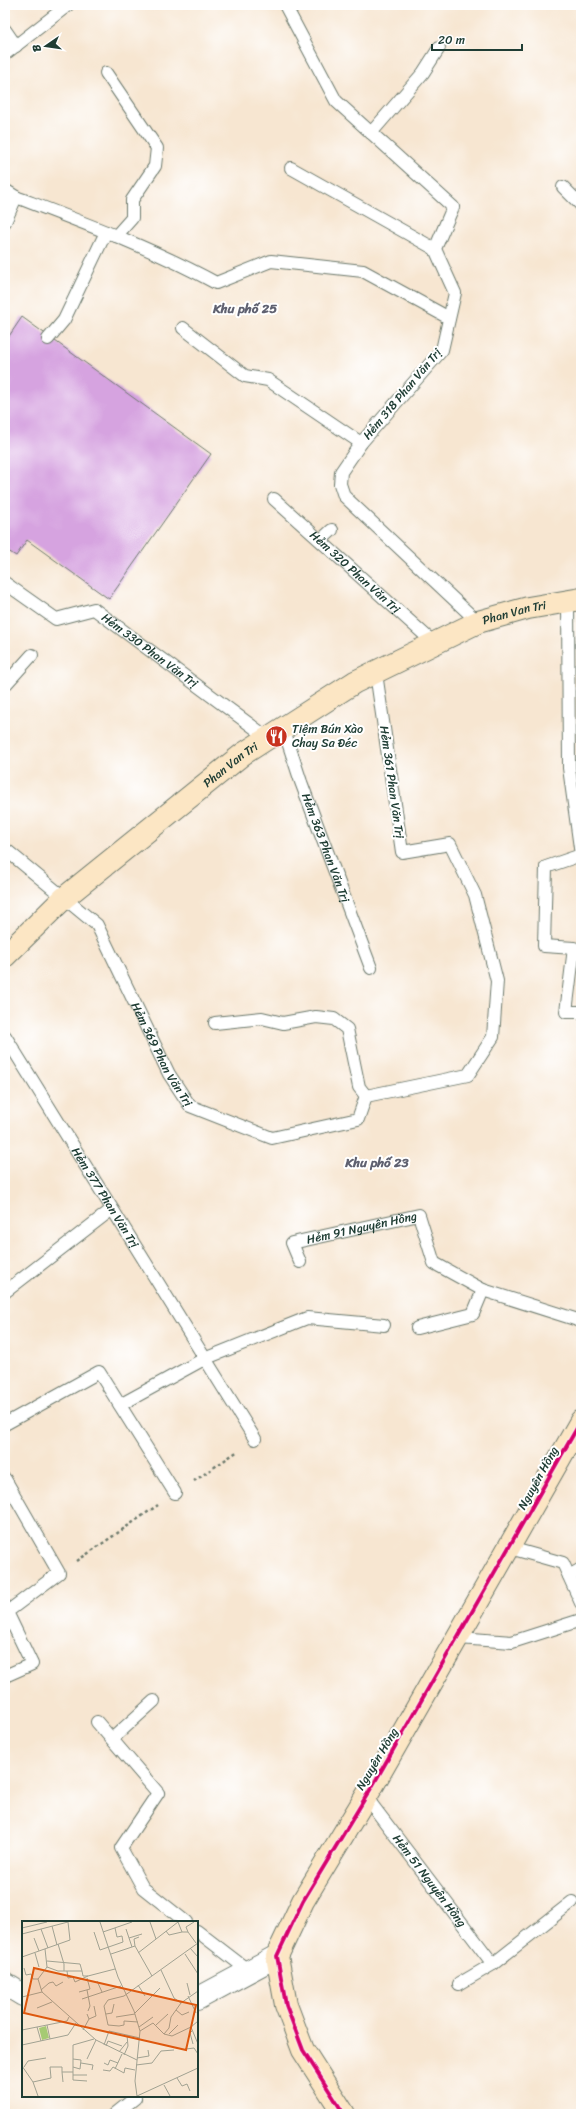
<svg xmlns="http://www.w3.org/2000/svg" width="586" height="2119" font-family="Sriracha,sans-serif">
	<rect width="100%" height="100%" fill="#fff"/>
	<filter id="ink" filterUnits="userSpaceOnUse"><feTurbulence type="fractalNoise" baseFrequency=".025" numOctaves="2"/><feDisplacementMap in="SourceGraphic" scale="8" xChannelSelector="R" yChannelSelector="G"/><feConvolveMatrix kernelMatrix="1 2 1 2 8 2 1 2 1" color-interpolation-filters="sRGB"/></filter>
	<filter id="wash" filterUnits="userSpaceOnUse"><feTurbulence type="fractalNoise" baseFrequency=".012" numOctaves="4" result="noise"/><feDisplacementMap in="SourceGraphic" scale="16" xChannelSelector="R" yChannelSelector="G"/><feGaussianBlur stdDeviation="0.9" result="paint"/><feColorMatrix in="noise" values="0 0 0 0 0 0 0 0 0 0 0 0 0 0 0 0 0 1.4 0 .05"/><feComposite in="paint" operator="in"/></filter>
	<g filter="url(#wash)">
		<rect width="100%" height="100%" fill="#f7e6d1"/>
		<g id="blocks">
			<path fill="#d6a3e0" d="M 22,317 L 211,454 L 109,599 L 27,540 L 16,556 L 5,549 L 5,342 Z"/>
		</g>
	</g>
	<g filter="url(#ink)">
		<use href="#blocks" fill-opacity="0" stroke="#6b786b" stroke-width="1"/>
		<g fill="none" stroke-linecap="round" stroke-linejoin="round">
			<defs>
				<g id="lane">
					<path d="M 286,7 L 336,101 L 453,207 L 435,249 L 455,293 L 442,350 L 361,443 L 341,472 L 340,484 L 344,496 L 478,622"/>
					<path d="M 5,30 L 16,46"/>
					<path d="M 5,54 L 68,5"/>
					<path d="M 106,73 L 157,148 L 155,166 L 132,200 L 132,218 L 116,236"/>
					<path d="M 371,133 L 423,73 L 439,48"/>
					<path d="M 291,168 L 435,249"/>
					<path d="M 563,187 L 581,205"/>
					<path d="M 5,190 L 16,197 C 84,223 152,248 216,283 L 271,261 L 363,271 L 449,318"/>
					<path d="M 5,222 L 16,197"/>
					<path d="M 183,328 L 245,376 L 268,380 L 361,443"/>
					<path d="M 48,339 L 64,320 L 106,232"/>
					<path id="s1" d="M 274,499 L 435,644"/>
					<path d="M 321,540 L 332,530"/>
					<path id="s2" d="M 5,583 L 56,619 L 94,609 L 268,738"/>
					<path d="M 568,600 L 569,768 L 581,855 L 546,867 L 544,946 L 574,948 L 566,1012 L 581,1012"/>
					<path d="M 5,685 L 32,655"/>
					<path id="s3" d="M 283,727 L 301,782 L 371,968"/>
					<path id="s4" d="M 5,849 L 97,925 L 169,1074 L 190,1106 L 272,1138 L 358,1119 L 366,1096"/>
					<path d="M 215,1023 L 262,1018 L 283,1023 L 316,1017 L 334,1019 L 347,1029 L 359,1087 L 366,1096"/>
					<path id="s5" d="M 5,1036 L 255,1439"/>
					<path d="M 366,1096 L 468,1075 L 493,1037 L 497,981 L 475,895 L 450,844 L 402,852 L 376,673"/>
					<path id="s6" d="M 300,1262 L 292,1243 L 419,1215 L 434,1263 L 483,1290"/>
					<path d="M 5,1292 L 111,1210"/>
					<path d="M 417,1328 L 473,1314 L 483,1290 L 581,1321"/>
					<path d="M 120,1405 L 204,1359 L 307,1318 L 384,1325"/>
					<path d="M 5,1424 L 99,1372 L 175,1493"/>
					<path d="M 5,1479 L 59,1573 L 7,1612 L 32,1664 L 5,1676"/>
					<path d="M 510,1548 L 563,1563 L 581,1603"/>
					<path d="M 569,1576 L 581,1569"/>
					<path d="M 459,1638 L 512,1642 L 581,1620"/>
					<path d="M 97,1722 L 158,1793 L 121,1848 L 143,1888 L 186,1922"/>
					<path d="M 112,1739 L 154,1701"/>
					<path id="s7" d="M 366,1797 L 493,1964"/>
					<path d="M 197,1931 L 249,1971"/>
					<path d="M 459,1984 L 493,1964 L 572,1902"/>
					<path d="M 115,2114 L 135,2098 L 134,2096"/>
				</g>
				<path id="street" d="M 5,1984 L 23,1995
					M 197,1999 L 277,1956"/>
				<g id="secondary">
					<path id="s8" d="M 5,956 L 64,898 L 243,754 L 355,682 L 478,622 L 528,608 L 581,599"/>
					<path d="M 344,2114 L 303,2050 L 286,2005 L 277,1956 L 303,1901 L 373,1785 L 581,1421"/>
				</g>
			</defs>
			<use href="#lane" stroke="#6b786b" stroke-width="14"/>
			<use href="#street" stroke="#6b786b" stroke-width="24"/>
			<use href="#secondary" stroke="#6b786b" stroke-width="24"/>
			<path stroke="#6b786b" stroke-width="2.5" stroke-dasharray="3 3" stroke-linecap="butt" d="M 194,1481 L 238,1451
				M 77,1561 L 158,1505"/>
			<use href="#lane" stroke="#fff" stroke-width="12"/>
			<use href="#street" stroke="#fff" stroke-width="22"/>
			<use href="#secondary" stroke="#fce6c4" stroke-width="22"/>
			<defs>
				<path id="cycleway" d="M 344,2114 L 303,2050 L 286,2005 L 277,1956 L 303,1901 L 373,1785 L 581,1421"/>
			</defs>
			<use href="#cycleway" stroke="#fff" stroke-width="6"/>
			<use href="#cycleway" stroke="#d6006c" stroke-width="4"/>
		</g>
	</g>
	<defs>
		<symbol id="restaurant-disc" viewBox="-11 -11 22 22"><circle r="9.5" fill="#c8321e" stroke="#fff"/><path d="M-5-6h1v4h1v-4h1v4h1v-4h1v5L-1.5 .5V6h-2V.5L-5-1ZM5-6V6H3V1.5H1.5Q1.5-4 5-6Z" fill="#fff"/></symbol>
	</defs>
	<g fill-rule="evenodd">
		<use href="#restaurant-disc" x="264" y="724" width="25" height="25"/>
	</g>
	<g text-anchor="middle" stroke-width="4" stroke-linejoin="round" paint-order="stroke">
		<g font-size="12" fill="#1f3d34" stroke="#fff">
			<text transform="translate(402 394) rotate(-50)" y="4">Hẻm 318 Phan Văn Trị</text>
			<text dy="4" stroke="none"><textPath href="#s1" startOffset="109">Hẻm 320 Phan Văn Trị</textPath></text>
			<text dy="4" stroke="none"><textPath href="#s8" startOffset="620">Phan Van Tri</textPath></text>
			<text dy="4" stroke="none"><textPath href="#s2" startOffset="171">Hẻm 330 Phan Văn Trị</textPath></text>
			<text dy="4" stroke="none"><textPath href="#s8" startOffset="296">Phan Van Tri</textPath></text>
			<text transform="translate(392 782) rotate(82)" y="4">Hẻm 361 Phan Văn Trị</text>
			<text dy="4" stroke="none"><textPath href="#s3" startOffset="128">Hẻm 363 Phan Văn Trị</textPath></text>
			<text dy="4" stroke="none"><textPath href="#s4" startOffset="264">Hẻm 369 Phan Văn Trị</textPath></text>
			<text dy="4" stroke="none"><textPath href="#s5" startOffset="190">Hẻm 377 Phan Văn Trị</textPath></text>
			<text dy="4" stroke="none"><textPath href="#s6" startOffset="92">Hẻm 91 Nguyên Hồng</textPath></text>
			<text transform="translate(538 1478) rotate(-61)" y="4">Nguyên Hồng</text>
			<text transform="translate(377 1759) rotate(-59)" y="4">Nguyên Hồng</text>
			<text dy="4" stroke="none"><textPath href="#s7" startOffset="105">Hẻm 51 Nguyên Hồng</textPath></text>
		</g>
		<g font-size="12" fill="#1f3d34" stroke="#fff" text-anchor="start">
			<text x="292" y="733">Tiệm Bún Xào<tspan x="292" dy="14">Chay Sa Đéc</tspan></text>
		</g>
		<g font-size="13" font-weight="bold" fill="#5f6170" stroke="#fff">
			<text x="245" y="313">Khu phố 25</text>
			<text x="377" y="1167">Khu phố 23</text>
		</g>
	</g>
	<g transform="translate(22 1921)">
		<rect width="176" height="176" fill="#f7e6d1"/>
		<path d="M 24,105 L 27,117 L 20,119 L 17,107 Z" fill="#a5ca73"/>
		<path fill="none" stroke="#a1a292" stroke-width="1" d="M 78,1 L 96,56 L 112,90 L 118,110 L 113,160 L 115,175M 128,1 L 134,18M 156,1 L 160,11 L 166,11 L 164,6 L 172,1M 30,5 L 35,24M 0,7 L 25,1M 19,8 L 26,27M 104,8 L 110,26M 144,10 L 147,14 L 160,11M 72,11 L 78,29 L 101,21 L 100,15 L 95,16 L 93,7M 81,11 L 110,1M 166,11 L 174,22M 0,13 L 46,1M 117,16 L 112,18 L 113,25 L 130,55M 12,17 L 17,30M 107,17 L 120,13M 36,23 L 42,43 L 42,50M 168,27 L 176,36M 13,32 L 17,46M 116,32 L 156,1M 89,33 L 113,25M 163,33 L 176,53M 0,36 L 48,19 L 46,1M 25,40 L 58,43 L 60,50M 25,46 L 36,50 L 60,50 L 61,55 L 66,55 L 93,48M 2,47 L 4,54 L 9,53 L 11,58 L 16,58M 139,49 L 152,77 L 159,82M 45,50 L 46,57 L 51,56 L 53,61 L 66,55M 75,60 L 80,71M 165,62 L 168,74M 116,64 L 123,75M 19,69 L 27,62 L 31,61 L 34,65 L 41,61M 65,69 L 68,85 L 66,90M 20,71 L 16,58 L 25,46 L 23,28M 57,71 L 68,68 L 65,57M 166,75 L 174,92M 0,76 L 20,71 L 74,119 L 115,139M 60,78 L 99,65M 15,87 L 30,81M 154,89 L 160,94 L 167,91M 113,92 L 138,67M 84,93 L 90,92 L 92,83M 94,96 L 113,93M 67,98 L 74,95 L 72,85M 176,100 L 169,106 L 176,123M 116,101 L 102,100 L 102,104 L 97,105 L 86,104 L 82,85 L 86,79 L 102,75 L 176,22M 25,104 L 28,118M 134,104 L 146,93M 15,106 L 19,120M 117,106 L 131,96M 0,109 L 45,100 L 47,96M 61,109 L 67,98 L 65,93M 118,110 L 131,102 L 142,113M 170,110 L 168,112 L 171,123M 142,113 L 147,107 L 149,96 L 159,82 L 176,70M 142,113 L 150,115 L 169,106M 147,113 L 156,104M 0,124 L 46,114 L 54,102M 82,124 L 87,110 L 118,117M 84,125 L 86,120 L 100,125M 164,128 L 172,127 L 176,133M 97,131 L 105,121M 102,134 L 106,125 L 105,114M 115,137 L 127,135 L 126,129M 51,138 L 59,139 L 58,148 L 51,146M 65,138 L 74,119M 59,142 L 71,144 L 70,149M 82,142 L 86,144 L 88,139 L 96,142M 114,144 L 130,142 L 139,130 L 152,129M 0,145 L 11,161 L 16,175M 2,146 L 6,140 L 24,137M 93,148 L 100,133M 81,149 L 88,150 L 91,146 L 102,152 L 103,147 L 113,149M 51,154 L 65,154M 155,157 L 160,165 L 165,163 L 168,170M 65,160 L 51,159 L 51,124 L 72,118M 11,161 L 29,157 L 28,146 L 40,146 L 40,151M 41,161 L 40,151 L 51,151M 142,164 L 148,175M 115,175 L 176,147"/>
		<path fill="#de580e" fill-opacity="0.15" stroke="#de580e" stroke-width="2" d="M 12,47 L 174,84 L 164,129 L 2,92 Z"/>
		<rect width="176" height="176" fill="none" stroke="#1f3d34" stroke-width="2"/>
	</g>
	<rect width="586" height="2119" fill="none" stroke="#fff" stroke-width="20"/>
	<g transform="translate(46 46) rotate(257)" stroke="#ffffff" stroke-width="3" paint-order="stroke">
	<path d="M0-3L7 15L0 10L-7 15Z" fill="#1f3d34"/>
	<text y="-6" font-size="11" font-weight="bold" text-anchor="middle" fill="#1f3d34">B</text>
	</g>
	<path d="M432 44v6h90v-6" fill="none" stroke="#1f3d34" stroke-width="2"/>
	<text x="438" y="44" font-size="12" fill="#1f3d34" stroke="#ffffff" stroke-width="3" paint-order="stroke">20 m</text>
</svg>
